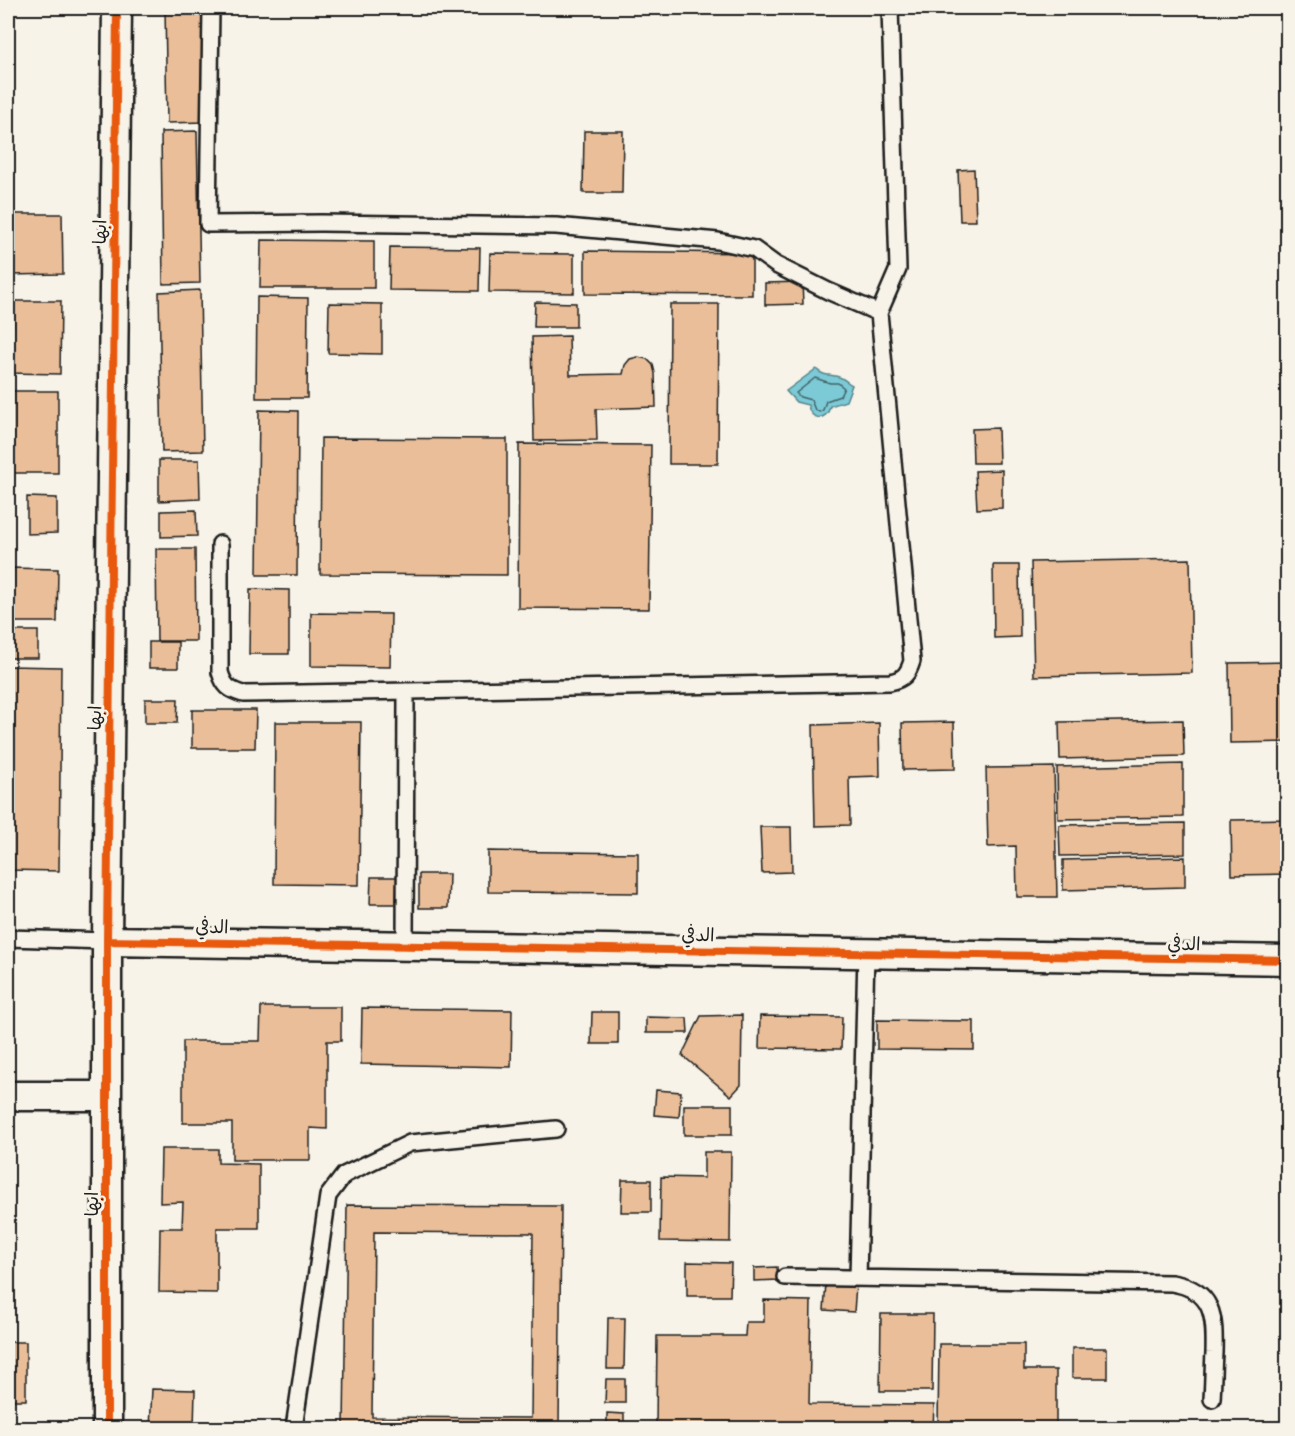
<svg xmlns="http://www.w3.org/2000/svg" width="1295" height="1436" font-family="'Comic Neue','Playpen Sans Arabic',sans-serif">
	<rect width="100%" height="100%" fill="#f7f3e8"/>
	<filter id="ink" filterUnits="userSpaceOnUse"><feTurbulence type="fractalNoise" baseFrequency=".0167" numOctaves="2"/><feDisplacementMap in="SourceGraphic" scale="12" xChannelSelector="R" yChannelSelector="G"/><feConvolveMatrix kernelMatrix="1 2 1 2 8 2 1 2 1" color-interpolation-filters="sRGB"/></filter>
	<g filter="url(#ink)">
		<path fill="#7bcad6" stroke="#55848c" stroke-width="1.5" d="M 816,369 C 824,377 830,374 839,377 C 843,378 848,383 852,385 L 846,401 L 830,406 C 827,422 810,421 808,405 L 796,402 L 786,391 Z"/>
		<g fill="none" stroke-linecap="round" stroke-linejoin="round">
			<path stroke="#426266" stroke-width="1.5" d="M 815,378 L 830,383 L 838,383 L 844,388 L 840,396 L 826,401 L 823,410 L 820,412 L 815,410 L 811,400 L 800,397 L 796,393 Z"/>
		</g>
		<path fill="#e9be99" stroke="#1c1c1c" stroke-width="1.5" fill-rule="evenodd" d="M 165,8 L 204,8 L 205,122 L 167,123 Z
			M 197,131 L 200,283 L 163,284 L 161,132 Z
			M 584,131 L 623,131 L 622,193 L 583,193 Z
			M 974,169 L 976,221 L 960,221 L 958,170 Z
			M 8,214 L 62,214 L 63,274 L 8,275 Z
			M 261,240 L 374,241 L 374,288 L 260,288 Z
			M 390,247 L 480,248 L 479,291 L 389,290 Z
			M 585,251 L 752,253 L 752,295 L 585,294 Z
			M 490,253 L 574,254 L 574,293 L 489,292 Z
			M 802,282 L 803,304 L 765,305 L 765,283 Z
			M 200,290 L 203,451 L 162,452 L 159,292 Z
			M 257,297 L 308,298 L 307,398 L 256,398 Z
			M 13,301 L 61,301 L 60,374 L 8,373 L 8,326 L 13,326 Z
			M 535,302 L 576,303 L 576,327 L 534,327 Z
			M 329,303 L 382,304 L 382,354 L 328,353 Z
			M 670,304 L 719,304 L 718,464 L 669,464 Z
			M 569,336 L 570,375 L 623,374 L 625,365 L 630,359 L 638,357 L 647,359 L 653,365 L 655,373 L 656,407 L 596,409 L 597,440 L 534,441 L 532,337 Z
			M 8,391 L 58,391 L 58,473 L 8,473 Z
			M 259,410 L 298,411 L 297,575 L 257,575 Z
			M 998,428 L 999,463 L 973,463 L 972,429 Z
			M 321,438 L 507,439 L 507,575 L 320,574 Z
			M 519,444 L 651,445 L 649,609 L 518,608 Z
			M 159,460 L 199,460 L 200,499 L 159,501 Z
			M 1002,470 L 1002,508 L 977,509 L 975,471 Z
			M 27,497 L 57,498 L 57,533 L 27,534 Z
			M 196,510 L 197,536 L 161,537 L 161,511 Z
			M 156,549 L 195,549 L 196,641 L 157,641 Z
			M 1190,559 L 1192,673 L 1034,676 L 1031,562 Z
			M 993,565 L 1019,565 L 1020,637 L 994,638 Z
			M 8,568 L 58,569 L 57,622 L 8,622 Z
			M 250,589 L 289,590 L 289,654 L 249,654 Z
			M 311,613 L 391,614 L 390,667 L 311,666 Z
			M 8,631 L 38,631 L 38,658 L 8,658 Z
			M 149,642 L 178,642 L 178,668 L 149,668 Z
			M 1288,662 L 1288,742 L 1230,743 L 1229,663 Z
			M 8,666 L 61,667 L 59,871 L 8,870 Z
			M 145,699 L 178,699 L 177,723 L 145,723 Z
			M 192,710 L 256,710 L 255,748 L 192,748 Z
			M 1183,720 L 1184,756 L 1060,759 L 1059,722 Z
			M 275,722 L 361,722 L 359,885 L 274,884 Z
			M 954,722 L 955,769 L 903,770 L 902,723 Z
			M 879,723 L 880,776 L 849,777 L 850,825 L 815,826 L 813,725 Z
			M 1183,764 L 1183,817 L 1058,819 L 1057,767 Z
			M 1054,767 L 1057,897 L 1017,897 L 1016,846 L 988,847 L 986,768 Z
			M 1286,773 L 1288,773 L 1288,874 L 1232,875 L 1231,820 L 1287,819 Z
			M 1185,823 L 1185,854 L 1060,856 L 1059,825 Z
			M 760,827 L 791,827 L 792,872 L 762,873 Z
			M 488,851 L 638,853 L 638,893 L 488,892 Z
			M 1185,857 L 1185,887 L 1063,890 L 1063,860 Z
			M 419,874 L 449,874 L 448,908 L 419,908 Z
			M 371,877 L 397,877 L 396,904 L 370,904 Z
			M 261,1007 L 341,1007 L 341,1041 L 327,1041 L 327,1129 L 310,1128 L 310,1160 L 232,1160 L 232,1123 L 183,1123 L 183,1041 L 260,1041 Z
			M 362,1008 L 512,1010 L 511,1067 L 361,1064 Z
			M 592,1012 L 618,1012 L 618,1044 L 591,1044 Z
			M 742,1015 L 741,1085 L 731,1096 L 682,1055 L 701,1016 Z
			M 760,1016 L 842,1017 L 841,1049 L 759,1048 Z
			M 646,1017 L 687,1018 L 688,1033 L 646,1033 Z
			M 877,1020 L 974,1021 L 974,1050 L 877,1049 Z
			M 656,1090 L 681,1092 L 679,1117 L 654,1115 Z
			M 684,1105 L 732,1105 L 732,1135 L 684,1135 Z
			M 161,1149 L 218,1149 L 218,1163 L 259,1164 L 259,1228 L 217,1228 L 217,1293 L 159,1292 L 160,1228 L 182,1228 L 183,1202 L 160,1203 Z
			M 704,1152 L 731,1152 L 730,1242 L 660,1241 L 661,1177 L 704,1178 Z
			M 622,1180 L 651,1180 L 651,1212 L 621,1212 Z
			M 347,1205 L 561,1206 L 559,1428 L 344,1428 ZM 374,1232 L 533,1233 L 531,1418 L 372,1417 Z
			M 687,1262 L 731,1263 L 730,1296 L 687,1296 Z
			M 777,1267 L 778,1280 L 754,1281 L 754,1268 Z
			M 826,1283 L 856,1284 L 854,1312 L 824,1310 Z
			M 764,1300 L 811,1301 L 809,1404 L 934,1405 L 933,1428 L 656,1428 L 657,1336 L 745,1336 L 746,1322 L 764,1322 Z
			M 881,1314 L 933,1314 L 932,1391 L 880,1391 Z
			M 608,1318 L 625,1318 L 624,1369 L 607,1369 Z
			M 8,1342 L 26,1342 L 26,1400 L 8,1400 Z
			M 939,1344 L 1024,1344 L 1024,1370 L 1056,1370 L 1056,1428 L 938,1428 Z
			M 1072,1348 L 1107,1348 L 1107,1378 L 1072,1378 Z
			M 606,1379 L 625,1379 L 625,1403 L 605,1403 Z
			M 152,1389 L 195,1390 L 194,1428 L 150,1428 Z
			M 607,1413 L 624,1414 L 624,1428 L 607,1428 Z"/>
		<g fill="none" stroke-linecap="round" stroke-linejoin="round">
			<defs>
				<path id="service" d="M 211,8 L 208,224 L 321,223 L 556,226 L 718,241 L 754,249 L 776,265 L 828,291 L 879,313
					M 220,544 L 220,672 C 224,686 229,690 243,694 L 890,682 C 904,679 908,674 912,661 L 879,313 L 898,269 L 890,8
					M 8,938 L 107,941
					M 405,945 L 406,691
					M 785,1277 L 1172,1283 C 1214,1290 1215,1317 1214,1353 C 1213,1368 1213,1384 1212,1399
					M 858,1278 L 866,953
					M 294,1428 L 328,1196 L 344,1175 L 410,1143 L 556,1129"/>
				<path id="minor" d="M 107,941 L 1288,960
					M 8,1096 L 107,1096
					M 107,1428 L 107,941 L 117,8"/>
			</defs>
			<use href="#service" stroke="#1c1c1c" stroke-width="20"/>
			<use href="#minor" stroke="#1c1c1c" stroke-width="33"/>
			<use href="#service" stroke="#f7f3e8" stroke-width="15"/>
			<use href="#minor" stroke="#f7f3e8" stroke-width="28"/>
			<defs>
				<path id="cycleway" d="M 107,941 L 1288,960
					M 107,1428 L 107,941 L 117,8"/>
			</defs>
			<use href="#cycleway" stroke="#f7f3e8" stroke-width="11"/>
			<use href="#cycleway" stroke="#e8590c" stroke-width="8"/>
		</g>
	</g>
	<g text-anchor="middle" stroke-width="6" stroke-linejoin="round" paint-order="stroke">
		<g font-size="18" fill="#1c1c1c" stroke="#f7f3e8">
			<text transform="translate(100 232) rotate(-89)" y="6">ابها</text>
			<text transform="translate(95 718) rotate(-89)" y="6">ابها</text>
			<text transform="translate(212 927) rotate(1)" y="6">الدفي</text>
			<text transform="translate(698 935) rotate(1)" y="6">الدفي</text>
			<text transform="translate(1184 944) rotate(1)" y="6">الدفي</text>
			<text transform="translate(92 1204) rotate(-90)" y="6">ابها</text>
		</g>
	</g>
	<rect width="1295" height="1436" fill="none" stroke="#f7f3e8" stroke-width="30"/>
	<rect x="15" y="15" width="1265" height="1406" fill="none" stroke="#1c1c1c" stroke-width="2" filter="url(#ink)"/>
</svg>
